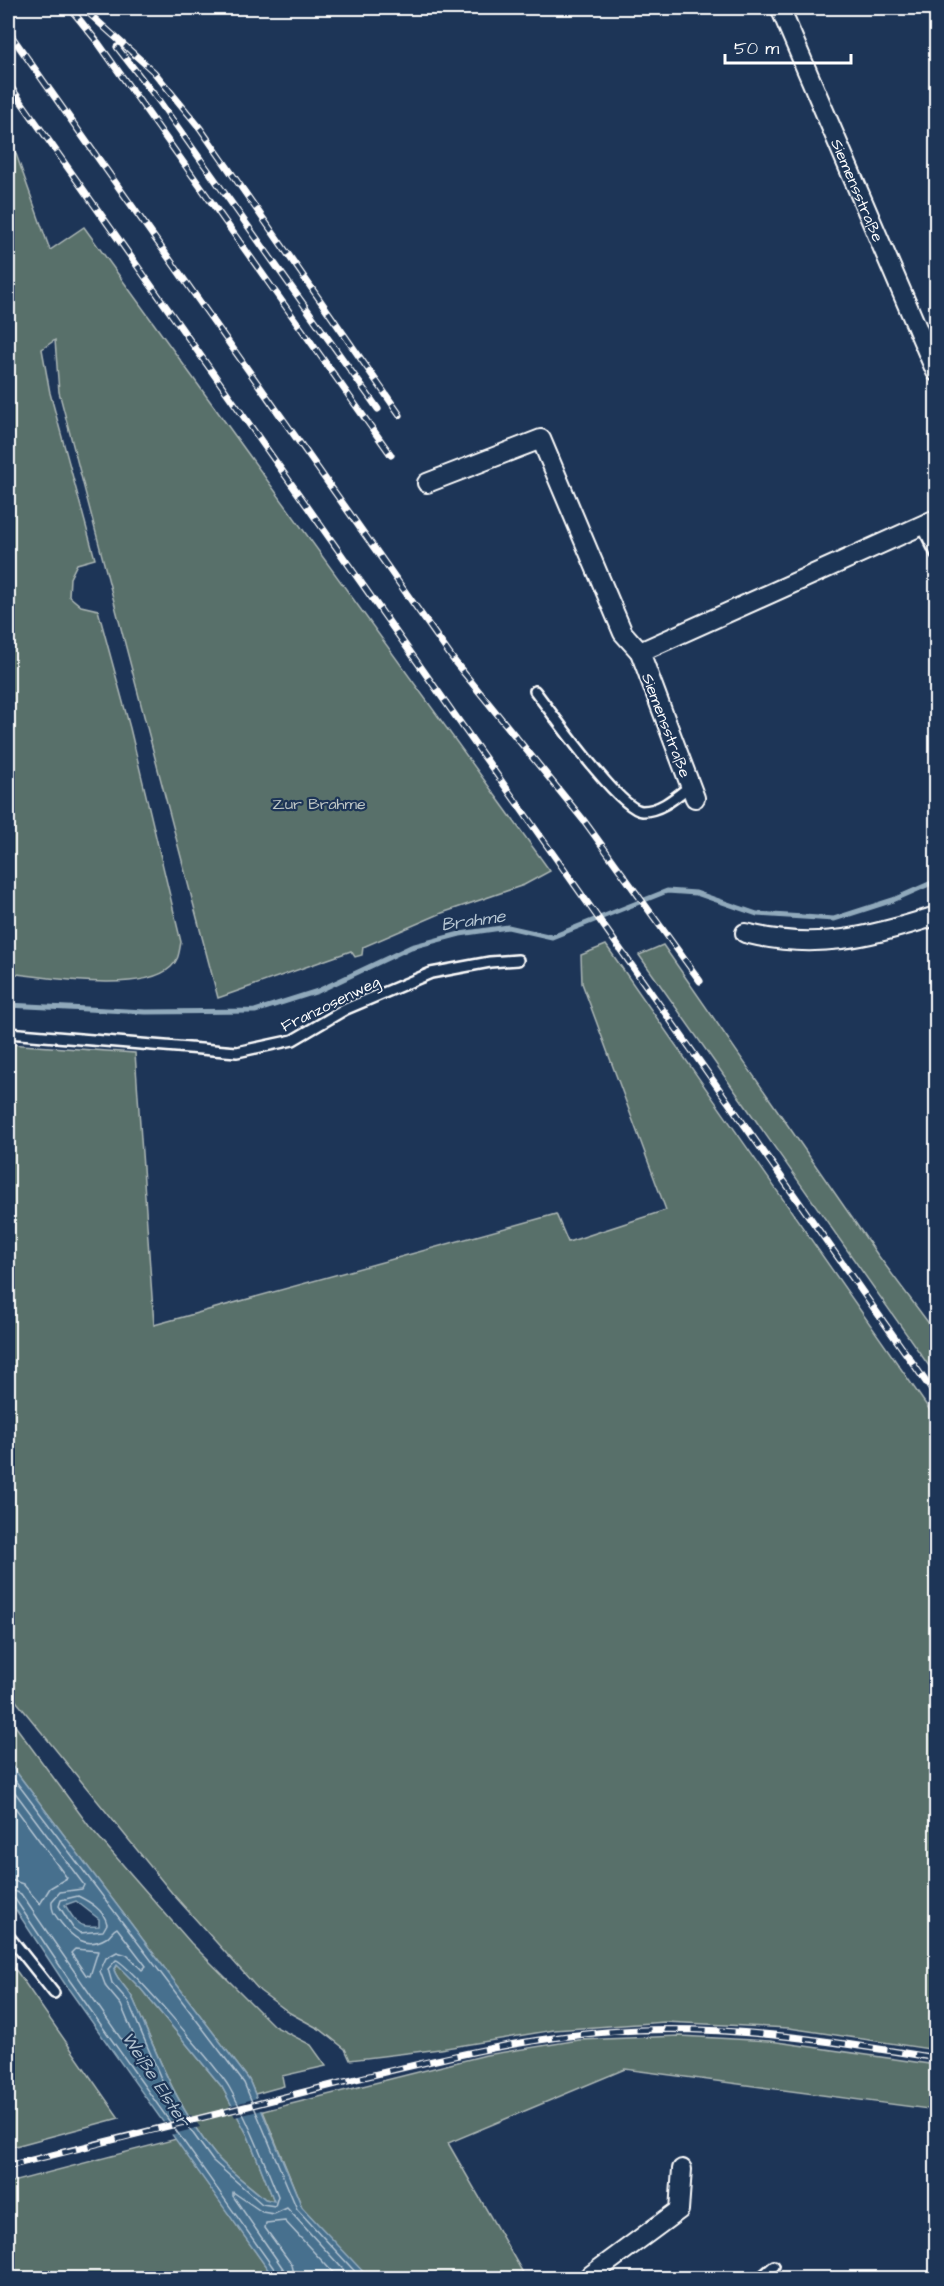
<svg xmlns="http://www.w3.org/2000/svg" width="944" height="2286" font-family="'Architects Daughter',sans-serif">
	<rect width="100%" height="100%" fill="#1d3557"/>
	<filter id="ink" filterUnits="userSpaceOnUse"><feTurbulence type="fractalNoise" baseFrequency=".0167" numOctaves="2"/><feDisplacementMap in="SourceGraphic" scale="12" xChannelSelector="R" yChannelSelector="G"/><feConvolveMatrix kernelMatrix="1 2 1 2 8 2 1 2 1" color-interpolation-filters="sRGB"/></filter>
	<g filter="url(#ink)">
		<path fill="#596f6b" stroke="#acb7b5" stroke-width="1.5" d="M 8,138 L 15,151 L 50,250 L 84,227 L 550,871 L 524,885 L 442,913 L 363,947 L 362,955 L 355,957 L 351,951 L 218,998 L 59,392 L 55,340 L 42,349 L 50,393 L 95,559 L 77,564 L 70,578 L 69,596 L 81,606 L 98,610 L 130,728 L 181,942 C 179,952 179,960 171,967 C 142,994 46,977 8,973 Z
			M 606,945 L 936,1419 L 936,2050 L 789,2028 L 665,2022 L 554,2030 L 440,2049 L 350,2060 L 345,2049 L 321,2030 L 290,2013 L 260,1991 L 172,1893 L 8,1691 L 8,1044 L 135,1053 L 154,1325 L 556,1214 L 568,1242 L 666,1210 L 582,983 L 581,955 Z
			M 663,945 L 877,1254 L 936,1333 L 936,1376 L 639,955 Z
			M 8,1716 L 89,1826 L 191,1943 L 274,2026 L 311,2045 L 326,2066 L 282,2076 L 284,2086 L 255,2094 L 249,2080 L 8,1761 Z
			M 8,1961 L 18,1973 L 119,2118 L 8,2148 Z
			M 118,1965 L 141,1989 L 222,2087 L 248,2136 L 274,2201 L 265,2199 C 249,2185 230,2172 216,2156 C 178,2110 157,2054 134,2001 C 129,1989 118,1982 114,1970 Z
			M 680,2036 L 770,2041 L 936,2065 L 936,2110 L 625,2069 L 448,2143 L 526,2278 L 364,2278 L 302,2207 L 263,2111 L 486,2055 L 579,2040 Z
			M 176,2139 L 274,2278 L 8,2278 L 8,2183 Z"/>
		<path fill="#466f8e" stroke="#90a9bb" stroke-width="1.5" fill-rule="evenodd" d="M 8,1761 L 249,2080 L 302,2207 L 369,2278 L 274,2278 L 65,1984 L 8,1898 ZM 76,1901 L 99,1919 L 99,1926 C 76,1928 76,1922 65,1905 ZM 117,1965 L 141,1989 L 222,2087 L 248,2136 L 274,2201 L 265,2199 C 249,2185 230,2172 216,2156 C 178,2110 157,2055 134,2001 C 129,1989 118,1982 114,1970 Z"/>
		<path fill="#1d3557" d="M 260,2097 L 266,2109 L 235,2117 L 229,2106 Z
			M 191,2115 L 200,2127 L 170,2135 L 161,2123 Z"/>
		<g fill="none" stroke-linecap="round" stroke-linejoin="round">
			<path stroke="#b5c5d2" stroke-width="1.5" d="M 8,1771 L 244,2083 L 297,2209 L 361,2278
				M 8,1783 L 84,1885 L 82,1889 L 60,1892 L 52,1901 C 51,1911 55,1915 61,1923 C 72,1937 86,1950 106,1938 C 111,1935 112,1930 117,1928 L 146,1966 L 142,1970 L 127,1955 L 117,1952 L 106,1958 L 100,1971 L 106,1987 L 121,2005 L 145,2062 L 144,2065 L 139,2065 L 21,1894 L 8,1888
				M 8,1798 L 67,1878 L 50,1888 L 40,1904 L 23,1884 L 8,1879
				M 8,1896 L 15,1899 L 70,1981 L 277,2273 L 278,2278
				M 78,1896 C 90,1902 104,1910 107,1924 L 103,1931 L 80,1933 L 73,1928 L 59,1906 L 61,1900 Z
				M 75,1949 L 98,1951 L 90,1976 L 86,1975 L 71,1953 Z
				M 116,1960 C 126,1961 220,2071 229,2087 C 249,2122 263,2159 278,2196 L 275,2206 L 262,2204 L 213,2161 L 184,2121 L 165,2088 L 128,2001 L 112,1983 L 108,1969 Z
				M 286,2278 L 284,2270 L 233,2196 L 233,2192 L 262,2212 L 274,2214 L 287,2208 L 351,2278
				M 295,2278 L 292,2265 L 265,2228 L 266,2223 L 285,2221 L 338,2278"/>
			<path stroke="#90a9bb" stroke-width="5" d="M 8,1005 L 146,1012 L 255,1011 L 318,991 L 411,947 L 460,934 L 508,927 L 552,937 L 667,891 L 696,893 L 757,914 L 834,919 L 893,900 L 936,881"/>
			<defs>
				<path id="lane" d="M 922,526 L 936,554
					M 535,691 C 551,712 620,810 642,811 C 661,811 676,797 690,786
					M 8,1033 L 237,1052 L 293,1040 L 346,1009 L 431,973 L 490,962 L 518,960
					M 8,1935 L 54,1993
					M 760,2278 L 774,2266"/>
				<g id="street">
					<path id="s1" d="M 780,8 L 936,372"/>
					<path d="M 427,483 L 541,439 L 623,633 L 640,652"/>
					<path d="M 695,798 L 640,652 L 936,519"/>
					<path d="M 745,933 C 815,951 870,937 936,916"/>
					<path d="M 587,2278 L 679,2210 L 682,2169"/>
				</g>
			</defs>
			<use href="#lane" stroke="#fff" stroke-width="14"/>
			<use href="#street" stroke="#fff" stroke-width="22"/>
			<use href="#lane" stroke="#1d3557" stroke-width="9"/>
			<use href="#street" stroke="#1d3557" stroke-width="18"/>
			<defs>
				<path id="rail" d="M 70,8 L 99,44 L 391,455
					M 83,8 L 154,72 L 200,128 L 400,415
					M 8,31 L 455,662 L 585,822 L 700,981
					M 117,47 L 159,101 L 378,409
					M 8,83 L 936,1396
					M 8,2166 C 120,2139 232,2110 344,2082 C 442,2058 538,2034 639,2030 C 738,2026 838,2042 936,2058"/>
			</defs>
			<use href="#rail" stroke="#fff" stroke-width="7"/>
			<use href="#rail" stroke="#1d3557" stroke-width="4.5" stroke-dasharray="14" stroke-linecap="butt"/>
		</g>
	</g>
	<g text-anchor="middle" stroke-width="4.5" stroke-linejoin="round" paint-order="stroke">
		<g font-size="16" fill="#fff" stroke="#1d3557">
			<text dy="6" stroke="none"><textPath href="#s1" startOffset="198">Siemensstraße</textPath></text>
			<text transform="translate(667 725) rotate(69)" y="6">Siemensstraße</text>
			<text transform="translate(330 1003) rotate(-26)" y="6">Franzosenweg</text>
		</g>
		<g font-size="16" fill="#bdc5c4" stroke="#1d3557">
			<text x="319" y="809">Zur Brahme</text>
		</g>
		<g font-size="18" font-style="italic" fill="#b5c5d2" stroke="#1d3557">
			<text transform="translate(473 920) rotate(-8)" y="6">Brahme</text>
			<text transform="translate(156 2079) rotate(57)" y="6">Weiße Elster</text>
		</g>
	</g>
	<rect width="944" height="2286" fill="none" stroke="#1d3557" stroke-width="30"/>
	<rect x="15" y="15" width="914" height="2256" fill="none" stroke="#fff" stroke-width="2" filter="url(#ink)"/>
	<path d="M725 54v9h126v-9" fill="none" stroke="#ffffff" stroke-width="3"/>
	<text x="734" y="54" font-size="18" fill="#ffffff" stroke="#1d3557" stroke-width="4.5" paint-order="stroke">50 m</text>
</svg>
